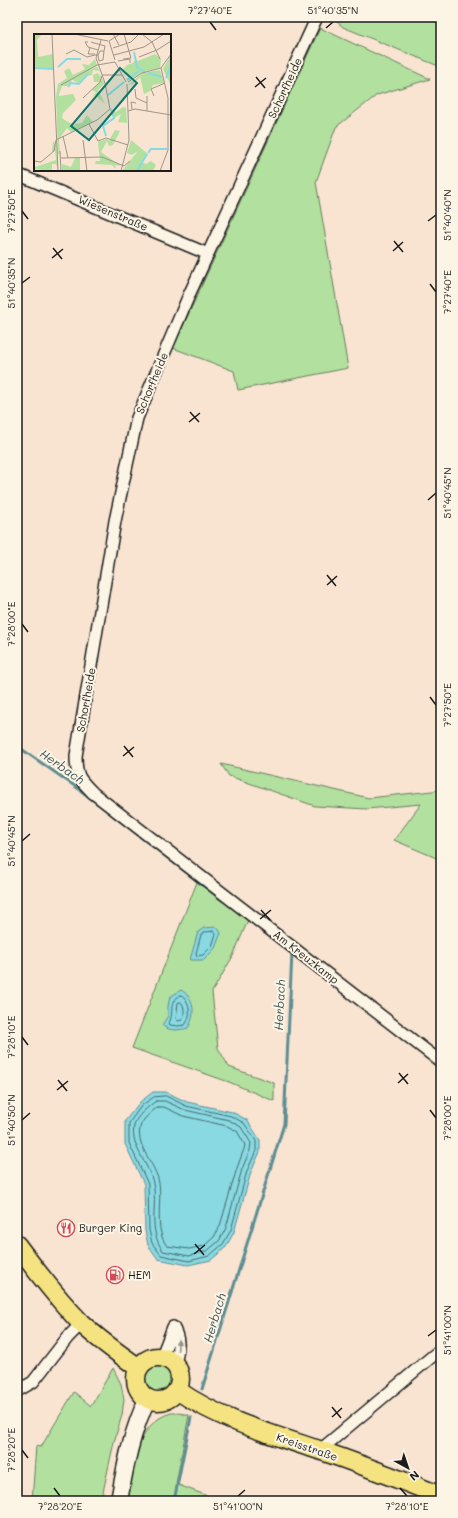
<svg xmlns="http://www.w3.org/2000/svg" width="458" height="1518" font-family="Mali,sans-serif">
	<rect width="100%" height="100%" fill="#f8e4d1"/>
	<filter id="ink" filterUnits="userSpaceOnUse"><feTurbulence type="fractalNoise" baseFrequency=".025" numOctaves="2"/><feDisplacementMap in="SourceGraphic" scale="8" xChannelSelector="R" yChannelSelector="G"/><feConvolveMatrix kernelMatrix="1 2 1 2 8 2 1 2 1" color-interpolation-filters="sRGB"/></filter>
	<g filter="url(#ink)">
		<path fill="#b2e09f" stroke="#677e5e" d="M 331,17 L 441,17 L 441,65 L 436,65 L 343,27 Z
			M 320,28 L 430,79 L 377,95 L 336,127 L 316,182 L 348,368 L 238,390 L 234,371 L 173,348 Z
			M 221,764 L 369,798 L 441,790 L 441,860 L 394,840 L 421,804 L 367,809 L 315,806 L 229,776 Z
			M 197,882 L 248,920 L 233,956 L 212,992 L 218,1048 L 229,1067 L 274,1083 L 274,1101 L 229,1082 L 132,1048 Z
			M141 1380a17 17 0 1 1 34 0a17 17 0 1 1-34 0Z
			M 113,1368 L 121,1384 L 124,1399 L 122,1415 L 114,1442 L 101,1501 L 32,1501 L 36,1446 L 41,1447 L 74,1392 L 91,1406 Z
			M 171,1413 L 179,1413 L 189,1415 L 176,1484 L 221,1501 L 127,1501 C 133,1470 135,1423 171,1413 Z"/>
		<path fill="#88d9e2" stroke="#5d8d93" d="M 217,927 L 221,933 L 215,948 L 204,960 L 190,960 L 198,932 L 204,928 Z
			M 181,990 C 195,998 196,1015 188,1028 C 179,1030 170,1032 162,1025 L 168,1016 L 168,1006 L 170,997 Z
			M 153,1092 L 166,1092 L 187,1102 L 232,1112 L 247,1120 L 260,1140 L 260,1152 L 251,1172 L 234,1232 L 226,1247 L 211,1260 L 188,1265 L 158,1259 L 148,1245 L 145,1230 L 144,1184 L 125,1144 L 125,1121 L 140,1102 Z"/>
		<g fill="none" stroke-linecap="round" stroke-linejoin="round">
			<path stroke="#47686b" stroke-width="1" d="M 205,932 L 214,931 L 216,934 L 212,946 L 203,955 L 197,956 L 196,953 L 201,935 Z
				M 180,995 L 183,996 C 190,1004 192,1016 185,1025 L 178,1026 L 170,1025 L 169,1023 C 175,1011 167,1004 180,995 Z
				M 181,1002 C 185,1006 185,1015 182,1020 L 178,1021 L 176,1019 L 178,1003 Z
				M 166,1096 L 186,1106 L 231,1116 L 244,1123 L 256,1141 L 256,1151 L 247,1171 L 231,1230 L 223,1244 L 209,1256 L 189,1261 L 161,1255 L 152,1243 L 149,1230 L 148,1184 L 129,1143 L 129,1123 L 142,1105 L 154,1097 Z
				M 156,1101 L 165,1101 L 185,1110 L 229,1120 L 241,1127 L 251,1143 L 250,1150 L 242,1169 L 226,1228 L 219,1241 L 207,1251 L 189,1256 L 163,1251 C 147,1228 158,1207 153,1183 C 149,1163 130,1147 134,1126 C 135,1117 149,1106 156,1101 Z
				M 158,1107 L 164,1107 L 183,1116 L 227,1126 L 237,1131 L 245,1145 L 244,1149 L 237,1168 L 220,1226 L 214,1237 L 204,1246 L 189,1249 L 167,1246 C 154,1230 162,1202 159,1183 C 156,1164 136,1148 140,1128 C 141,1120 152,1111 158,1107 Z"/>
			<path stroke="#5d8d93" stroke-width="3" d="M 17,746 L 79,789 L 222,900
				M 202,1389 L 284,1124 L 292,953 L 290,952
				M 174,1501 L 191,1417"/>
			<defs>
				<path id="street" d="M 317,17 L 189,295 L 137,418 L 115,521 L 76,756 C 76,776 79,779 93,793 L 441,1062
					M 17,174 L 208,254
					M 173,1327 C 181,1341 178,1349 175,1365
					M 161,1357 C 166,1347 169,1337 173,1327
					M 17,1391 L 33,1382 L 68,1337 L 82,1323
					M 319,1451 L 441,1349"/>
				<path id="secondary" d="M 119,1501 C 125,1467 132,1429 148,1398"/>
				<path id="primary" d="M 17,1245 C 37,1272 58,1299 81,1323 C 99,1340 119,1354 139,1368
					M136 1379a22 22 0 1 1 44 0a22 22 0 1 1-44 0Z
					M 177,1390 C 220,1420 270,1434 319,1450 C 360,1464 401,1480 441,1496"/>
			</defs>
			<use href="#street" stroke="#1c1c1c" stroke-width="14"/>
			<use href="#secondary" stroke="#1c1c1c" stroke-width="19"/>
			<use href="#primary" stroke="#1c1c1c" stroke-width="21"/>
			<use href="#street" stroke="#fcf5e5" stroke-width="11"/>
			<use href="#secondary" stroke="#fcf5e5" stroke-width="16"/>
			<use href="#primary" stroke="#f5e381" stroke-width="18"/>
		</g>
		<defs><path id="oneway-solid" d="M-6-.8H1V-3.2L6.5 0L1 3.2V.8H-6Z"/></defs>
		<use fill="#97938b" href="#oneway-solid" transform="translate(178 1345) rotate(-86)"/>
	</g>
	<path fill="none" stroke="#1c1c1c" stroke-width="1.5" d="M 210,22 L 216,30M 326,28 L 333,22M 256,77 L 265,88M 255,87 L 266,78M 22,211 L 28,219M 428,221 L 436,215M 394,241 L 403,252M 53,248 L 62,259M 393,251 L 403,242M 52,258 L 63,249M 22,283 L 30,277M 430,284 L 436,292M 190,412 L 199,422M 189,422 L 200,413M 428,500 L 436,493M 327,575 L 336,586M 327,585 L 337,576M 22,624 L 28,632M 430,697 L 436,705M 124,746 L 133,757M 123,756 L 134,747M 22,841 L 30,834M 261,910 L 270,920M 260,919 L 271,910M 22,1037 L 28,1045M 399,1073 L 408,1084M 58,1080 L 67,1091M 398,1083 L 408,1074M 57,1090 L 68,1081M 430,1110 L 436,1118M 22,1120 L 30,1113M 195,1244 L 204,1255M 194,1254 L 205,1245M 428,1336 L 436,1330M 332,1407 L 341,1418M 332,1417 L 342,1408M 22,1450 L 28,1458M 54,1488 L 60,1496M 400,1488 L 407,1496M 238,1496 L 245,1490"/>
	<defs>
		<symbol id="restaurant-ring" viewBox="-11 -11 22 22"><circle r="9.5" fill="#fcf5e5" stroke="#d1495b" stroke-width="1.5"/><path d="M-5-6h1v4h1v-4h1v4h1v-4h1v5L-1.5 .5V6h-2V.5L-5-1ZM5-6V6H3V1.5H1.5Q1.5-4 5-6Z" fill="#d1495b"/></symbol>
		<symbol id="fuel-ring" viewBox="-11 -11 22 22"><circle r="9.5" fill="#fcf5e5" stroke="#d1495b" stroke-width="1.5"/><path d="M-5.5-6h7V0h2V4h1.3V-2.5L3-4.5l.8-.8L6-3V5H2.5V1h-1V6h-7ZM-4.2-4.7v3.2H.2V-4.7Z" fill="#d1495b"/></symbol>
	</defs>
	<g fill-rule="evenodd">
		<use href="#restaurant-ring" x="56" y="1218" width="20" height="20"/>
		<use href="#fuel-ring" x="105" y="1265" width="20" height="20"/>
	</g>
	<g text-anchor="middle" stroke-width="4" stroke-linejoin="round" paint-order="stroke">
		<g font-size="11" fill="#1c1c1c" stroke="#fcf5e5">
			<text transform="translate(285 88) rotate(-65)" y="4">Schorfheide</text>
			<text transform="translate(113 213) rotate(23)" y="4">Wiesenstraße</text>
			<text transform="translate(152 383) rotate(-67)" y="4">Schorfheide</text>
			<text transform="translate(86 700) rotate(-80)" y="4">Schorfheide</text>
			<text transform="translate(306 957) rotate(38)" y="4">Am Kreuzkamp</text>
			<text transform="translate(307 1447) rotate(19)" y="4">Kreisstraße</text>
		</g>
		<g font-size="11" fill="#1c1c1c" stroke="#fcf5e5" text-anchor="start">
			<text x="79" y="1232">Burger King</text>
			<text x="128" y="1279">HEM</text>
		</g>
		<g font-size="12" font-style="italic" fill="#3c5557" stroke="#fcf5e5">
			<text transform="translate(62 767) rotate(35)" y="4">Herbach</text>
			<text transform="translate(280 1005) rotate(-87)" y="4">Herbach</text>
			<text transform="translate(215 1318) rotate(-73)" y="4">Herbach</text>
		</g>
	</g>
	<g transform="translate(34 34)">
		<rect width="137" height="137" fill="#f8e4d1"/>
		<path d="M 0,0 L 8,0 L 3,6 L 4,23 L 19,20 L 19,35 L 0,34 ZM 121,20 L 127,25 L 126,34 L 112,37 L 93,47 L 95,44 L 88,36 L 93,31 L 99,29 L 102,25 L 104,27 ZM 136,22 L 137,23 L 137,52 L 129,35 ZM 61,25 L 63,32 L 52,37 L 63,33 L 66,37 L 59,36 L 58,41 L 52,42 L 45,50 L 37,45 L 38,48 L 33,52 L 28,52 L 25,60 L 25,62 L 39,60 L 42,66 L 29,79 L 28,83 L 26,77 L 29,85 L 42,92 L 41,90 L 48,89 L 53,81 L 59,88 L 37,98 L 33,94 L 25,105 L 26,120 L 24,120 L 22,63 L 24,50 L 33,44 L 30,37 L 35,34 L 39,41 L 51,35 L 48,30 L 55,31 ZM 126,36 L 130,49 L 119,51 L 116,57 L 110,60 L 106,43 L 99,50 L 94,51 L 109,39 ZM 64,39 L 71,49 L 64,56 L 71,70 L 61,61 L 57,64 L 62,58 L 58,56 L 66,48 L 60,48 L 59,41 ZM 89,73 L 92,74 L 93,89 L 84,88 L 87,80 L 80,84 L 78,77 L 82,78 ZM 81,96 L 86,97 L 79,111 L 75,112 L 73,107 L 67,118 L 87,132 L 81,131 L 82,135 L 78,131 L 61,130 L 62,127 L 66,127 L 64,108 L 73,105 L 75,107 ZM 97,106 L 114,120 L 108,128 L 112,130 L 117,127 L 122,131 L 119,137 L 88,137 L 104,117 L 98,121 L 93,119 ZM 19,107 L 22,111 L 24,137 L 22,130 L 18,130 L 18,137 L 0,135 L 0,127 L 1,133 L 22,126 L 21,117 L 18,118 ZM 41,124 L 46,124 L 46,136 L 28,136 L 28,130 L 37,133 Z" fill="#b2e09f"/>
		<path fill="none" stroke="#88d9e2" stroke-width="2" d="M 100,18 L 103,33 L 111,38M 24,33 L 33,25 L 47,25M 0,34 L 19,35M 114,39 L 128,43M 132,44 L 137,31M 93,46 L 105,37M 34,53 L 37,49 L 45,50 L 54,40M 74,61 L 90,48M 72,102 L 69,92 L 80,84 L 77,75M 114,119 L 117,115 L 133,115M 103,137 L 113,120"/>
		<path fill="none" stroke="#a09489" stroke-width="1" d="M 18,0 L 24,137M 40,0 L 74,7M 79,0 L 85,11M 108,0 L 118,8 L 126,25M 75,7 L 86,0M 75,7 L 81,26M 54,8 L 51,8 L 54,13 L 64,16M 57,8 L 71,12 L 70,17M 56,14 L 54,20 L 61,20M 79,14 L 97,8 L 105,0M 32,20 L 40,16 L 53,23 L 61,21M 61,21 L 64,21 L 65,27 L 69,26 L 70,17 L 66,17 L 64,21M 80,21 L 110,13 L 130,0M 105,23 L 123,16 L 137,7M 89,25 L 97,24 L 90,0M 84,27 L 96,25 L 96,29M 81,28 L 92,48M 68,41 L 88,41M 94,48 L 108,39 L 127,34 L 137,20M 27,51 L 63,31 L 81,28M 101,55 L 102,64 L 113,69M 113,62 L 113,77M 120,62 L 117,55 L 131,49M 49,64 L 66,48 L 68,42M 98,75 L 97,68 L 102,69M 94,77 L 101,75 L 137,81M 55,90 L 64,107 L 72,104 L 94,111M 29,102 L 34,124M 49,106 L 53,137M 26,117 L 27,137M 27,124 L 68,123 L 90,132 L 96,127M 0,127 L 7,128 L 20,117 L 22,106 L 63,86 L 76,75 L 71,49 L 62,24 L 67,6M 87,137 L 95,106 L 93,50M 126,137 L 134,116 L 134,64 L 127,34"/>
		<path fill="#0f766e" fill-opacity="0.15" stroke="#0f766e" stroke-width="2" d="M 86,34 L 103,49 L 55,106 L 37,92 Z"/>
		<rect width="137" height="137" fill="none" stroke="#1c1c1c" stroke-width="2"/>
	</g>
	<rect width="458" height="1518" fill="none" stroke="#fcf5e5" stroke-width="44"/>
	<g transform="translate(408 1468) rotate(140)" stroke="#fcf5e5" stroke-width="3" paint-order="stroke">
	<path d="M0-3L7 15L0 10L-7 15Z" fill="#1c1c1c"/>
	<text y="-6" font-size="11" font-weight="bold" text-anchor="middle" fill="#1c1c1c">N</text>
	</g>
	<rect x="22" y="22" width="414" height="1474" fill="none" stroke="#1c1c1c" stroke-width="1.5"/>
	<g font-size="10" text-anchor="middle" fill="#1c1c1c">
		<text x="210" y="14">7°27'40"E</text>
		<text x="333" y="14">51°40'35"N</text>
		<text transform="translate(11 211) rotate(-90)" y="4">7°27'50"E</text>
		<text transform="translate(447 215) rotate(-90)" y="4">51°40'40"N</text>
		<text transform="translate(11 283) rotate(-90)" y="4">51°40'35"N</text>
		<text transform="translate(447 292) rotate(-90)" y="4">7°27'40"E</text>
		<text transform="translate(447 493) rotate(-90)" y="4">51°40'45"N</text>
		<text transform="translate(11 624) rotate(-90)" y="4">7°28'00"E</text>
		<text transform="translate(447 705) rotate(-90)" y="4">7°27'50"E</text>
		<text transform="translate(11 841) rotate(-90)" y="4">51°40'45"N</text>
		<text transform="translate(11 1037) rotate(-90)" y="4">7°28'10"E</text>
		<text transform="translate(447 1118) rotate(-90)" y="4">7°28'00"E</text>
		<text transform="translate(11 1120) rotate(-90)" y="4">51°40'50"N</text>
		<text transform="translate(447 1330) rotate(-90)" y="4">51°41'00"N</text>
		<text transform="translate(11 1450) rotate(-90)" y="4">7°28'20"E</text>
		<text x="60" y="1510">7°28'20"E</text>
		<text x="238" y="1510">51°41'00"N</text>
		<text x="407" y="1510">7°28'10"E</text>
	</g>
</svg>
